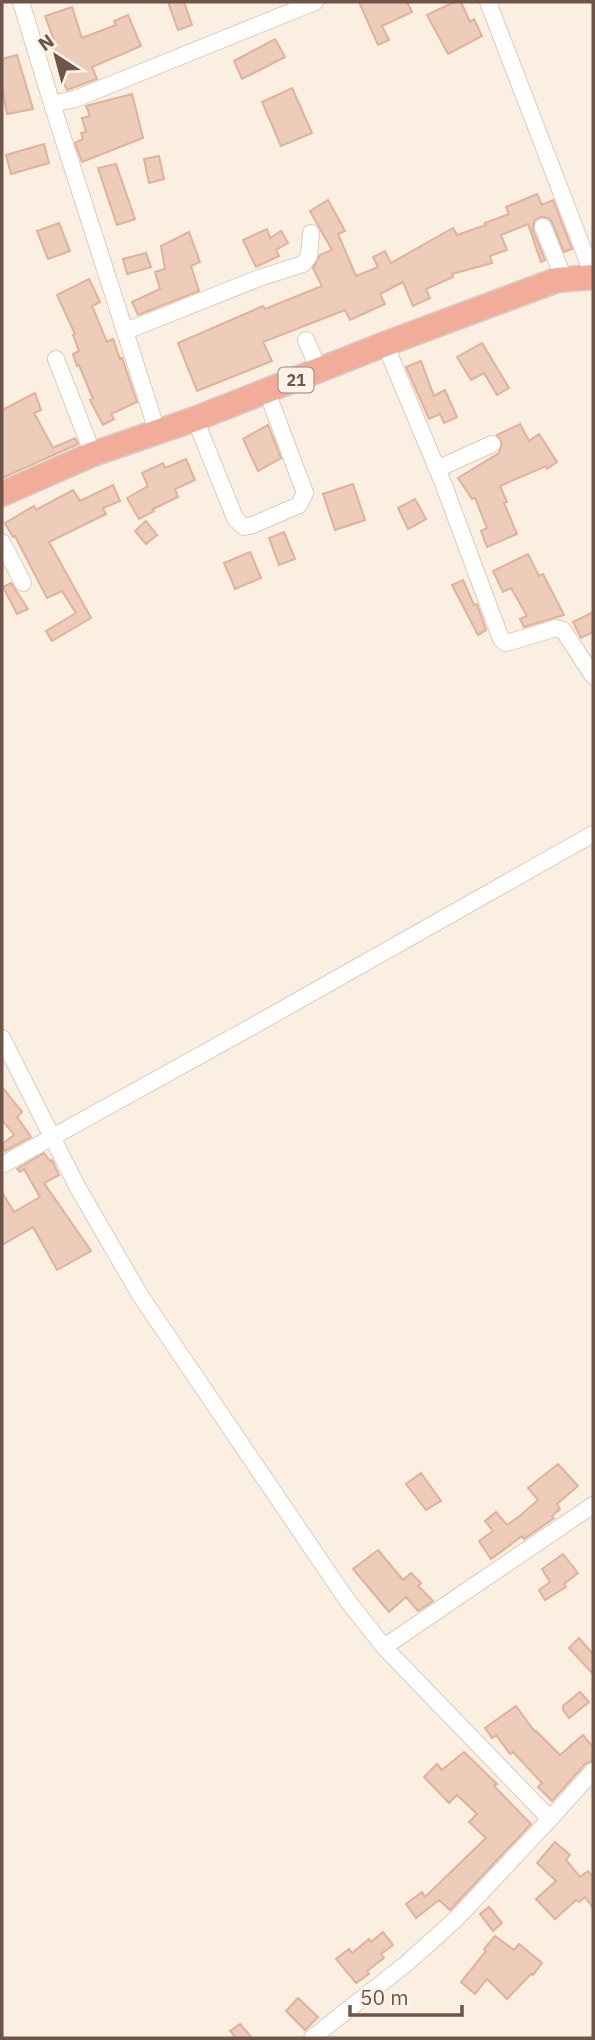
<svg xmlns="http://www.w3.org/2000/svg" width="595" height="2040" font-family="'IBM Plex Sans',sans-serif">
	<rect width="100%" height="100%" fill="#faefe0"/>
	<path fill="#eeccba" stroke="#dfb29b" stroke-width="2" d="M 168,2 L 184,2 L 192,25 L 178,30 Z
		M 359,2 L 407,2 L 412,12 L 382,26 L 389,40 L 378,45 Z
		M 454,2 L 461,2 L 470,22 L 474,19 L 482,36 L 448,54 L 427,15 Z
		M 72,7 L 82,38 L 116,25 L 114,21 L 128,15 L 141,46 L 92,67 L 97,79 L 67,90 L 54,61 L 58,59 L 49,42 L 54,40 L 45,16 Z
		M 275,39 L 285,57 L 242,79 L 234,61 Z
		M 17,55 L 33,109 L 7,114 L 2,86 L 2,59 Z
		M 292,88 L 312,133 L 281,146 L 262,102 Z
		M 132,94 L 143,138 L 82,162 L 75,143 L 83,139 L 81,133 L 86,132 L 82,118 L 90,116 L 86,106 Z
		M 44,144 L 49,163 L 11,174 L 6,155 Z
		M 159,156 L 164,179 L 149,183 L 144,159 Z
		M 116,164 L 135,219 L 117,225 L 98,168 Z
		M 537,194 L 542,205 L 553,200 L 572,249 L 564,252 L 552,222 L 549,218 L 540,217 L 534,221 L 533,230 L 545,260 L 541,262 L 528,224 L 501,235 L 507,250 L 490,256 L 492,263 L 452,274 L 453,277 L 426,289 L 430,298 L 413,306 L 403,282 L 380,294 L 385,304 L 350,320 L 345,310 L 263,342 L 272,361 L 197,391 L 178,343 L 263,306 L 265,309 L 322,286 L 313,268 L 320,255 L 332,250 L 310,211 L 328,200 L 345,231 L 338,234 L 356,276 L 378,267 L 373,257 L 385,251 L 391,263 L 453,228 L 457,235 L 486,225 L 485,223 L 509,214 L 506,207 Z
		M 59,223 L 70,251 L 48,259 L 37,231 Z
		M 267,229 L 270,238 L 281,231 L 288,243 L 276,250 L 279,256 L 256,267 L 243,240 Z
		M 189,232 L 200,262 L 191,266 L 199,291 L 138,315 L 132,302 L 160,289 L 155,272 L 165,269 L 161,246 Z
		M 146,253 L 151,267 L 127,274 L 123,259 Z
		M 89,279 L 100,302 L 92,306 L 107,342 L 113,339 L 120,359 L 122,358 L 137,402 L 111,414 L 114,419 L 103,425 L 90,400 L 93,399 L 79,365 L 77,366 L 73,354 L 79,351 L 73,335 L 75,334 L 57,295 Z
		M 482,343 L 509,388 L 497,395 L 484,373 L 471,380 L 457,357 Z
		M 421,361 L 434,396 L 445,390 L 457,417 L 444,423 L 440,414 L 429,419 L 406,367 Z
		M 35,393 L 41,410 L 34,413 L 53,448 L 75,438 L 78,444 L 2,478 L 2,410 Z
		M 520,424 L 529,441 L 539,434 L 557,462 L 547,469 L 546,466 L 500,486 L 507,502 L 504,503 L 517,534 L 487,547 L 481,531 L 487,528 L 475,498 L 472,499 L 458,478 L 499,453 L 502,444 L 497,435 Z
		M 268,425 L 281,458 L 258,471 L 243,439 Z
		M 186,459 L 195,480 L 175,489 L 178,497 L 153,509 L 154,511 L 139,519 L 127,498 L 148,486 L 142,473 L 163,463 L 165,468 Z
		M 353,484 L 365,520 L 335,530 L 323,494 Z
		M 113,485 L 120,501 L 103,508 L 106,514 L 49,542 L 91,618 L 52,641 L 46,631 L 76,613 L 62,591 L 47,598 L 15,536 L 13,537 L 5,523 L 34,506 L 36,510 L 73,490 L 80,501 Z
		M 415,499 L 426,519 L 408,529 L 398,508 Z
		M 146,521 L 157,535 L 146,544 L 135,531 Z
		M 284,532 L 295,559 L 279,565 L 269,538 Z
		M 250,552 L 261,578 L 235,589 L 224,563 Z
		M 528,554 L 539,576 L 543,574 L 564,615 L 524,627 L 520,619 L 527,616 L 511,588 L 503,592 L 493,571 Z
		M 463,580 L 474,605 L 477,604 L 486,630 L 478,635 L 452,585 Z
		M 11,583 L 28,609 L 17,614 L 3,587 Z
		M 593,612 L 593,632 L 581,638 L 573,622 Z
		M 2,1087 L 22,1112 L 17,1117 L 31,1137 L 5,1151 L 2,1144 L 14,1135 L 2,1120 Z
		M 44,1153 L 50,1161 L 52,1160 L 59,1175 L 44,1183 L 91,1251 L 57,1270 L 33,1227 L 2,1245 L 2,1192 L 14,1212 L 40,1197 L 24,1169 L 20,1172 L 17,1169 Z
		M 558,1464 L 578,1486 L 557,1504 L 560,1509 L 552,1516 L 554,1518 L 524,1539 L 522,1536 L 491,1559 L 479,1541 L 493,1531 L 485,1521 L 496,1512 L 507,1525 L 521,1515 L 538,1500 L 528,1488 Z
		M 421,1473 L 441,1501 L 426,1510 L 406,1484 Z
		M 378,1550 L 403,1580 L 411,1573 L 421,1583 L 418,1586 L 433,1601 L 418,1611 L 406,1597 L 389,1612 L 353,1569 Z
		M 563,1554 L 578,1573 L 564,1584 L 566,1587 L 545,1600 L 539,1590 L 550,1582 L 542,1569 Z
		M 579,1638 L 593,1654 L 593,1674 L 569,1648 Z
		M 580,1692 L 589,1702 L 569,1718 L 563,1710 L 563,1706 Z
		M 516,1706 L 535,1732 L 536,1731 L 560,1755 L 583,1735 L 593,1747 L 593,1761 L 585,1764 L 552,1801 L 538,1787 L 542,1783 L 513,1752 L 510,1754 L 496,1735 L 492,1738 L 485,1728 Z
		M 464,1752 L 497,1784 L 494,1786 L 531,1824 L 450,1910 L 439,1900 L 416,1918 L 406,1904 L 422,1892 L 425,1897 L 486,1838 L 469,1822 L 477,1814 L 457,1795 L 449,1803 L 424,1777 L 437,1764 L 442,1770 Z
		M 555,1842 L 570,1855 L 566,1860 L 580,1877 L 588,1871 L 593,1877 L 593,1908 L 585,1897 L 579,1902 L 576,1900 L 555,1919 L 536,1899 L 556,1881 L 537,1863 Z
		M 489,1907 L 502,1923 L 493,1931 L 480,1914 Z
		M 383,1932 L 393,1945 L 381,1954 L 384,1958 L 367,1971 L 369,1974 L 356,1983 L 336,1959 L 349,1949 L 352,1953 L 369,1939 L 371,1942 Z
		M 495,1936 L 514,1950 L 519,1944 L 542,1963 L 533,1975 L 531,1974 L 507,1999 L 487,1979 L 475,1994 L 461,1982 L 486,1951 L 484,1949 Z
		M 298,1998 L 318,2017 L 305,2030 L 286,2011 Z
		M 240,2024 L 252,2038 L 236,2038 L 230,2031 Z"/>
	<g fill="none" stroke-linecap="round" stroke-linejoin="round">
		<defs>
			<path id="minor" d="M 21,2 L 52,104 L 157,431
				M 488,2 L 593,275
				M 52,104 L 75,99 L 315,2
				M 543,227 L 564,279
				M 126,331 L 259,278 L 303,264 L 309,256 L 311,233
				M 306,340 L 319,370
				M 385,344 L 443,483 L 501,639 L 505,643 L 510,642 L 556,628 L 563,630 L 593,676
				M 56,359 L 93,454
				M 195,419 L 235,518 L 244,527 L 253,525 L 299,505 L 305,493 L 267,392
				M 437,469 L 492,444
				M 2,542 L 23,583
				M 2,1038 L 78,1188 L 140,1295 L 347,1600 L 384,1647 L 550,1819 L 456,1919 L 407,1963 L 312,2038
				M 2,1165 L 253,1026 L 593,834
				M 384,1647 L 593,1505
				M 550,1819 L 593,1771"/>
			<path id="highway" d="M 2,494 L 93,454 L 195,419 L 385,344 L 557,280 L 593,277"/>
		</defs>
		<use href="#minor" stroke="#ddcbbd" stroke-width="18"/>
		<use href="#highway" stroke="#d7cfcc" stroke-width="27"/>
		<use href="#minor" stroke="#fff" stroke-width="16"/>
		<use href="#highway" stroke="#f1ad9a" stroke-width="24"/>
	</g>
	<g text-anchor="middle" stroke-width="6" stroke-linejoin="round" paint-order="stroke">
		<rect fill="#fef3e6" stroke="#9a8478" stroke-width="2" x="278.5" y="367.5" width="35" height="25" rx="5"/>
		<g font-size="16" font-weight="bold" fill="#6f5549">
			<text x="296" y="386">21</text>
		</g>
	</g>
	<rect width="595" height="2040" fill="none" stroke="#6f5549" stroke-width="7"/>
	<g transform="translate(56 56) rotate(324)" stroke="#fef3e6" stroke-width="5" paint-order="stroke">
	<path d="M0-5L12 26L0 18L-12 26Z" fill="#6f5549"/>
	<text y="-10" font-size="19" font-weight="bold" text-anchor="middle" fill="#6f5549">N</text>
	</g>
	<path d="M350 2005v10h112v-10" fill="none" stroke="#6f5549" stroke-width="3.5"/>
	<text x="360" y="2005" font-size="21" fill="#6f5549" stroke="#fef3e6" stroke-width="5" paint-order="stroke">50 m</text>
</svg>
